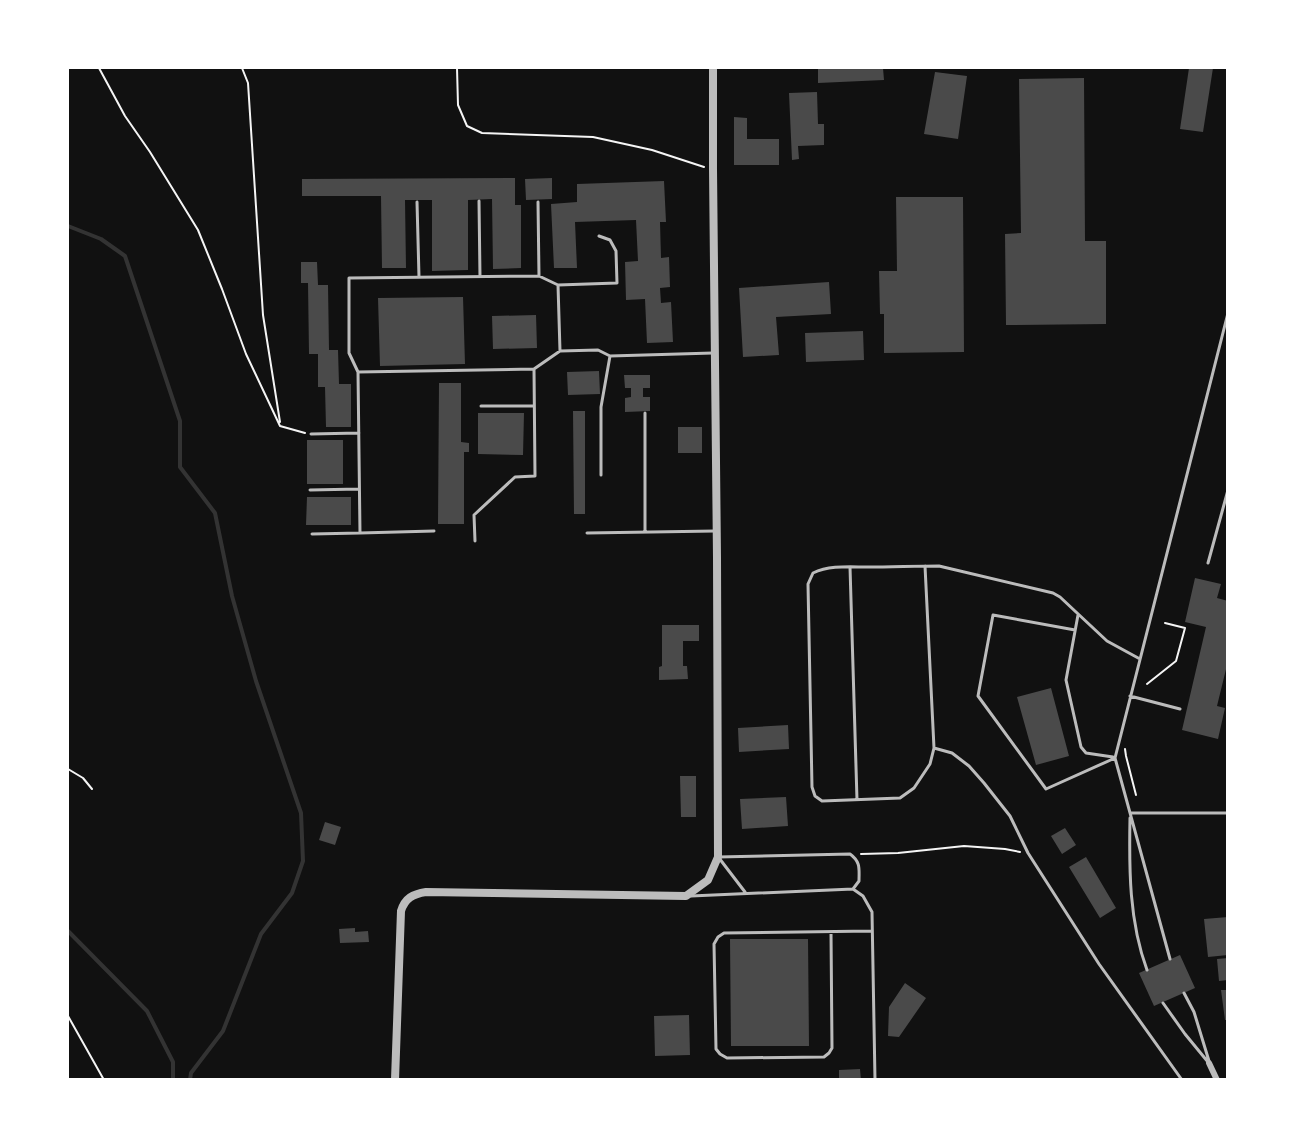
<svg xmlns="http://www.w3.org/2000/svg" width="1295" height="1147" font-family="Roboto,sans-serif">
	<rect width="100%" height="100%" fill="#111"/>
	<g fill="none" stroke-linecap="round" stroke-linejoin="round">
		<path stroke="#333" stroke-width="4" d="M 68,226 L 101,239 L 125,256 L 180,421 L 180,467 L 215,513 L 232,596 L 256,681 L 301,813 L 303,861 L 292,893 L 261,934 L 223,1031 L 191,1073 L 190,1080
			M 68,931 L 147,1011 L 173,1062 L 173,1080"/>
	</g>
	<path fill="#4a4a4a" d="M 818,68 L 883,68 L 884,80 L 818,83 Z
		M 1189,68 L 1213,68 L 1203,132 L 1180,129 Z
		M 935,72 L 967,76 L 958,139 L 924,134 Z
		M 1084,78 L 1085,241 L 1106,241 L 1106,324 L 1006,325 L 1005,234 L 1021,233 L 1019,79 Z
		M 817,92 L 818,124 L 824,124 L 824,145 L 798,146 L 799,159 L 792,160 L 789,93 Z
		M 734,117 L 747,118 L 747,139 L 779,139 L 779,165 L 734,165 Z
		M 515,178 L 515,205 L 521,205 L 521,268 L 493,269 L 492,199 L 468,200 L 468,270 L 432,271 L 432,200 L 405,200 L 406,268 L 382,268 L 381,196 L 302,196 L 302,179 Z
		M 552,178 L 552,199 L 526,200 L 525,179 Z
		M 664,181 L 666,222 L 660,222 L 661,258 L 669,257 L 670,287 L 660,288 L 661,303 L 671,302 L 673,342 L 647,343 L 645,299 L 626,300 L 625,262 L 638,261 L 636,220 L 575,222 L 577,268 L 554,268 L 551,204 L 577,202 L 577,184 Z
		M 896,197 L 963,197 L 964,352 L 884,353 L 884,314 L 880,314 L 879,271 L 897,271 Z
		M 301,262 L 317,262 L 318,285 L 328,285 L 329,350 L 338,350 L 339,384 L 351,384 L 351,427 L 326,427 L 325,387 L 318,387 L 318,354 L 309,354 L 308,283 L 301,283 Z
		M 829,282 L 831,314 L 776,317 L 779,355 L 743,357 L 739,288 Z
		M 463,297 L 465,364 L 380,366 L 378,298 Z
		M 536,315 L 537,348 L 493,349 L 492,316 Z
		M 863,331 L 864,360 L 806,362 L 805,333 Z
		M 599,371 L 600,394 L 568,395 L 567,372 Z
		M 624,375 L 650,375 L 650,388 L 643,388 L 643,397 L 650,397 L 650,411 L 625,412 L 625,398 L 631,397 L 631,388 L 625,388 Z
		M 439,383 L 461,383 L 461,442 L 469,443 L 469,452 L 464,452 L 464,524 L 438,524 Z
		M 573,411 L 585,411 L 585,514 L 574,514 Z
		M 478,413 L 524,413 L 523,455 L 478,454 Z
		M 678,427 L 702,427 L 702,453 L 678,453 Z
		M 307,440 L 343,440 L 343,484 L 307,484 Z
		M 307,497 L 351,497 L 351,525 L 306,525 Z
		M 1195,578 L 1221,584 L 1217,598 L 1228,601 L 1228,661 L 1217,706 L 1225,708 L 1218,739 L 1182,730 L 1206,627 L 1185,622 Z
		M 662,625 L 699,625 L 699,641 L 683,641 L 683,666 L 687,666 L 688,679 L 659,680 L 659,667 L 662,666 Z
		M 1051,688 L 1069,756 L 1036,765 L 1017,697 Z
		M 788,725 L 789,749 L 739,752 L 738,728 Z
		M 680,776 L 696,776 L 696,817 L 681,817 Z
		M 786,797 L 788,826 L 742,829 L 740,799 Z
		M 325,822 L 341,827 L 335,845 L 319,840 Z
		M 1065,828 L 1076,845 L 1062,854 L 1051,836 Z
		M 1086,857 L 1116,908 L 1100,918 L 1069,867 Z
		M 1228,917 L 1228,955 L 1208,957 L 1204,919 Z
		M 355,928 L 355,932 L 368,931 L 369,942 L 340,943 L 339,929 Z
		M 730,939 L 808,939 L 809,1046 L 731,1046 Z
		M 1180,955 L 1195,988 L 1154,1006 L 1139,973 Z
		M 1228,958 L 1228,980 L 1219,981 L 1217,959 Z
		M 905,983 L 926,998 L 899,1037 L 888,1036 L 889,1007 Z
		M 1221,990 L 1228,990 L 1228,1020 L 1225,1020 Z
		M 689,1015 L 690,1055 L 655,1056 L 654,1016 Z
		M 860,1069 L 861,1080 L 839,1080 L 839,1070 Z"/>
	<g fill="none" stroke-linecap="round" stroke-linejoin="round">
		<path stroke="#f5f5f5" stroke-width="2" d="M 99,68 L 125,116 L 150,152 L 198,230 L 222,289 L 246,354 L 280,426 L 305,433
			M 242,68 L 248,83 L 263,315 L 280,422
			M 457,68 L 458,105 L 467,126 L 482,133 L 593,137 L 652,150 L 704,167
			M 1147,684 L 1176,661 L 1185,628 L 1165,623
			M 1125,749 L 1126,756 L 1136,795
			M 68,769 L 83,778 L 92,789
			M 861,854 L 898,853 L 964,846 L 1005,849 L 1020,852
			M 68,1016 L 104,1080"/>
		<path stroke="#bcbcbc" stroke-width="3" d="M 479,201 L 480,277
			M 417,202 L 419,277
			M 538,202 L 539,276
			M 558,285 L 617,283 L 616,251 L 610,240 L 599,236
			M 358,372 L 349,353 L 349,278 L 539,276 L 558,285 L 560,351
			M 481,406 L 534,406
			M 645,413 L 645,532
			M 311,434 L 359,433
			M 601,475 L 601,407 L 610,356
			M 310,490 L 359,489
			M 434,531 L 360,533 L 358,372 L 534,369 L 560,351 L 598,350 L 610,356 L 713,353
			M 587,533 L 715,531
			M 312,534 L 360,533
			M 475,541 L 474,515 L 515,477 L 535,476 L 534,369
			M 1208,563 L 1228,490
			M 925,566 L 934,748 L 930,764 L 914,788 L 900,798 L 822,801 L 815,796 L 812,787 L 808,584 L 813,573 C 830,565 849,567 868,567 C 892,567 915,566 939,566 L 1053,593 L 1060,597 L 1107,641 L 1140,659
			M 850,567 L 857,800
			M 1078,615 L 1066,680 L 1081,747 L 1086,753 L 1113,757
			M 1075,630 L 993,615 L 978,696 L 1046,789 L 1115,758
			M 1130,696 L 1180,709
			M 934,748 L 952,753 L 969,766 L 984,783 L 1010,816 L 1028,853 L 1099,964 L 1182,1080
			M 1130,813 L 1228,813
			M 1130,818 C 1129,869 1129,921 1147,970
			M 718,857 L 850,854 C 861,862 859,869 859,881 L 853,889
			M 719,858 L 745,892
			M 691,896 L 853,889 L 863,896 L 872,912 L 875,1080
			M 831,932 L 832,1048 L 829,1053 L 824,1057 L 727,1058 L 720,1054 L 716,1049 L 714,944 L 718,937 L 724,933 L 872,931
			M 1170,959 L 1115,758 L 1228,313
			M 1184,993 L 1194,1012 L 1209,1061
			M 1163,1003 L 1185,1034 L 1208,1062"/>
		<path stroke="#bcbcbc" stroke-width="6" d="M 1209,1063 L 1217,1080"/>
		<path stroke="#bcbcbc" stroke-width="8" d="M 395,1080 L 401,911 C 405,898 413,894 426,892 L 686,896 L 708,880 L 718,857 L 717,558 L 713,169 L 713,68"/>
	</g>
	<rect width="1295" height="1147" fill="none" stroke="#ffffff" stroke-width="138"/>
</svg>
